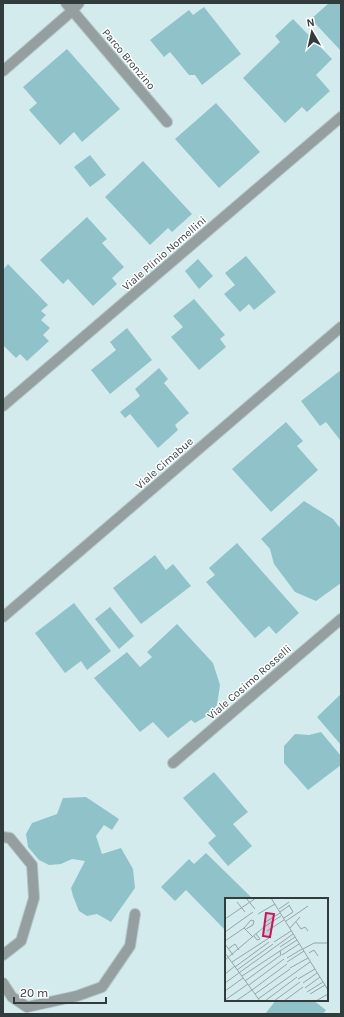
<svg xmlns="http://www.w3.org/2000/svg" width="344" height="1017" font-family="Karla,sans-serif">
	<rect width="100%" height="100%" fill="#d4ebee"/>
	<path fill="#90c3c9" d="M 329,3 L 341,3 L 341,51 L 311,19 Z
		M 204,7 L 241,54 L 202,85 L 195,75 L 189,75 L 170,52 L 164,57 L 150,40 L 189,10 L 193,15 Z
		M 293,19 L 332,59 L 316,75 L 330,91 L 307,112 L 302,107 L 285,123 L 243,78 L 280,42 L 275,36 Z
		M 67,49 L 120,109 L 82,142 L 74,132 L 60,145 L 29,110 L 37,103 L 23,87 Z
		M 216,103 L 260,152 L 219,188 L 175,139 Z
		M 90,155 L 106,175 L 90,187 L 74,167 Z
		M 143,161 L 192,214 L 172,232 L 168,228 L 150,245 L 105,197 Z
		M 87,217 L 107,239 L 102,243 L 124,267 L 112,278 L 117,284 L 93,306 L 68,279 L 63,284 L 40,260 Z
		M 246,256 L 276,292 L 254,310 L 249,304 L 240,312 L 224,294 L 235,285 L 225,273 Z
		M 198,259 L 213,276 L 199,289 L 185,271 Z
		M 8,264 L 48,305 L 41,311 L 46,315 L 41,320 L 50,328 L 43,335 L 49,341 L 27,361 L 20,354 L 16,358 L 3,345 L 3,270 Z
		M 194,299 L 225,335 L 220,339 L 226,347 L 199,370 L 171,337 L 183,327 L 173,316 Z
		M 127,328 L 152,360 L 110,394 L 91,370 L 116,350 L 110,342 Z
		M 159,368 L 168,379 L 164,383 L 189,413 L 175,425 L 178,430 L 158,448 L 130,414 L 125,418 L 120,412 L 140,396 L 135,389 Z
		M 341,370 L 341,439 L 340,440 L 326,422 L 320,426 L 301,401 Z
		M 286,422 L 303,441 L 297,446 L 318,470 L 271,512 L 232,469 Z
		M 304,501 L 333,519 L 341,529 L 341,583 L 316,601 L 295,592 L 274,564 L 270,549 L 261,539 Z
		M 237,543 L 299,613 L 276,634 L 269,626 L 255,638 L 206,582 L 215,575 L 209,568 Z
		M 155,555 L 166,570 L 173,564 L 191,586 L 141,624 L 113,588 Z
		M 74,603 L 111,651 L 87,670 L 81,661 L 65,673 L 35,633 Z
		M 110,607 L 134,636 L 119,649 L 95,619 Z
		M 177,624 L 213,663 L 220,685 L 217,705 L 210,714 L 195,723 L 191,720 L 168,738 L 153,722 L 140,732 L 94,678 L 127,652 L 140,667 L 152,657 L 147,652 Z
		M 341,694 L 341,745 L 317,717 Z
		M 321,732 L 341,756 L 341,765 L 308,790 L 284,763 L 284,746 L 295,734 L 309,735 Z
		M 214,772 L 248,812 L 233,824 L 252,846 L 228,866 L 208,843 L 216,836 L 183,798 Z
		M 86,797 L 119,819 L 112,830 L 104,825 L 96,836 L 102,854 L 121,848 L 133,869 L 135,888 L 111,922 L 97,914 L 87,916 L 79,911 L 73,896 L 71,888 L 85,861 L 72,859 L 61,864 L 49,865 L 39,860 L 28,847 L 26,834 L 32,823 L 57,814 L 63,798 Z
		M 206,853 L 253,899 L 226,899 L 226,931 L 186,890 L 175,901 L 161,887 L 189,859 L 194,864 Z
		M 276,1000 L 313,1000 L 326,1010 L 323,1014 L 265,1014 Z"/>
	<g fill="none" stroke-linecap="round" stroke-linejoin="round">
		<defs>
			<path id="minor" d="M 66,3 L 167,122
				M 3,71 L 72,11 L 79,3
				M 3,406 L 341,117
				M 3,617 L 341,327
				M 173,763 L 341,619
				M 3,837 L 10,838 L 32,865 L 34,898 L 21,941 L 3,955
				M 3,983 L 12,997 L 27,1007 L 77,996 L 102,987 L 130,946 L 135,914"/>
		</defs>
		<use href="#minor" stroke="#b4c8cb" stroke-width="12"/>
		<use href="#minor" stroke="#959fa0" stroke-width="10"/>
	</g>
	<g text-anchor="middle" stroke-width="3" stroke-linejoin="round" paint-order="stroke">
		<g font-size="11" fill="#333c3d" stroke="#fff">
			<text transform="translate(129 59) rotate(50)" y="4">Parco Bronzino</text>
			<text transform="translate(164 253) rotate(-41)" y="4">Viale Plinio Nomellini</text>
			<text transform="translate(164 463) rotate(-41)" y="4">Viale Cimabue</text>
			<text transform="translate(249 682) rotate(-41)" y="4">Viale Cosimo Rosselli</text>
		</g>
	</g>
	<g transform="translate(225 898)">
		<rect width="103" height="103" fill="#d4ebee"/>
		<path fill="none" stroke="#94a5a7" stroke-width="1" d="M 21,0 L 30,11M 46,0 L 103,92M 12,4 L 20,14M 54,11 L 64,4M 55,14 L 65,7M 33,16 L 50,6M 59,20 L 68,14 L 64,7M 0,21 L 31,0M 61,23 L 83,8M 71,24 L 76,31 L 80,29 L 83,33M 39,25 L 55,15M 19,30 L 26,22 L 29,23 L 28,27 L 21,31M 65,30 L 75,19M 42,33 L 59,22M 0,34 L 28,14M 29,38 L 32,42 L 35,41 L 31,36M 0,43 L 19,30 L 28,39M 49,44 L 66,33M 0,46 L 8,57M 55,49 L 70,39M 3,51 L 10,46 L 14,52M 78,51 L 89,45 L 103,45M 55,53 L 72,42M 0,55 L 35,103M 84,55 L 89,52 L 93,58M 57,57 L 74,46M 62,60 L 77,51M 0,62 L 39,29 L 56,18M 7,64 L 44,40M 62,64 L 79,53M 10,69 L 44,44M 65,70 L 83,60M 12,72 L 48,46M 0,76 L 10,68M 17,78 L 55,53 L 56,57 L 20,83M 73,81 L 90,71M 0,85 L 68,36M 78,85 L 92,75M 24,87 L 59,61M 80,90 L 95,79M 27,92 L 62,66M 0,93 L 18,80M 82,94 L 98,84M 30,96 L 65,71M 85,96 L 100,87M 33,101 L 85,64M 0,102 L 23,86M 11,103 L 27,92M 40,103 L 72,79M 49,103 L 75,84M 59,103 L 78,89M 91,103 L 103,96"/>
		<path fill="#c2185b" fill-opacity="0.15" stroke="#c2185b" stroke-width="2" d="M 41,15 L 49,16 L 45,39 L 38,38 Z"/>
		<rect width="103" height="103" fill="none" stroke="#333c3d" stroke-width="2"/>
	</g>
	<rect width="344" height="1017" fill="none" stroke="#333c3d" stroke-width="8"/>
	<g transform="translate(312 32) rotate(351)" stroke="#ffffff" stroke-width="3" paint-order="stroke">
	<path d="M0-3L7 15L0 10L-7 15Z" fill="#333c3d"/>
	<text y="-6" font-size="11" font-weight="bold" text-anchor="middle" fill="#333c3d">N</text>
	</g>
	<path d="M14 997v6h92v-6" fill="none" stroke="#333c3d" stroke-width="2"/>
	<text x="20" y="997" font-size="12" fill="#333c3d" stroke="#ffffff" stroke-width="3" paint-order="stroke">20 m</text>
</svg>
